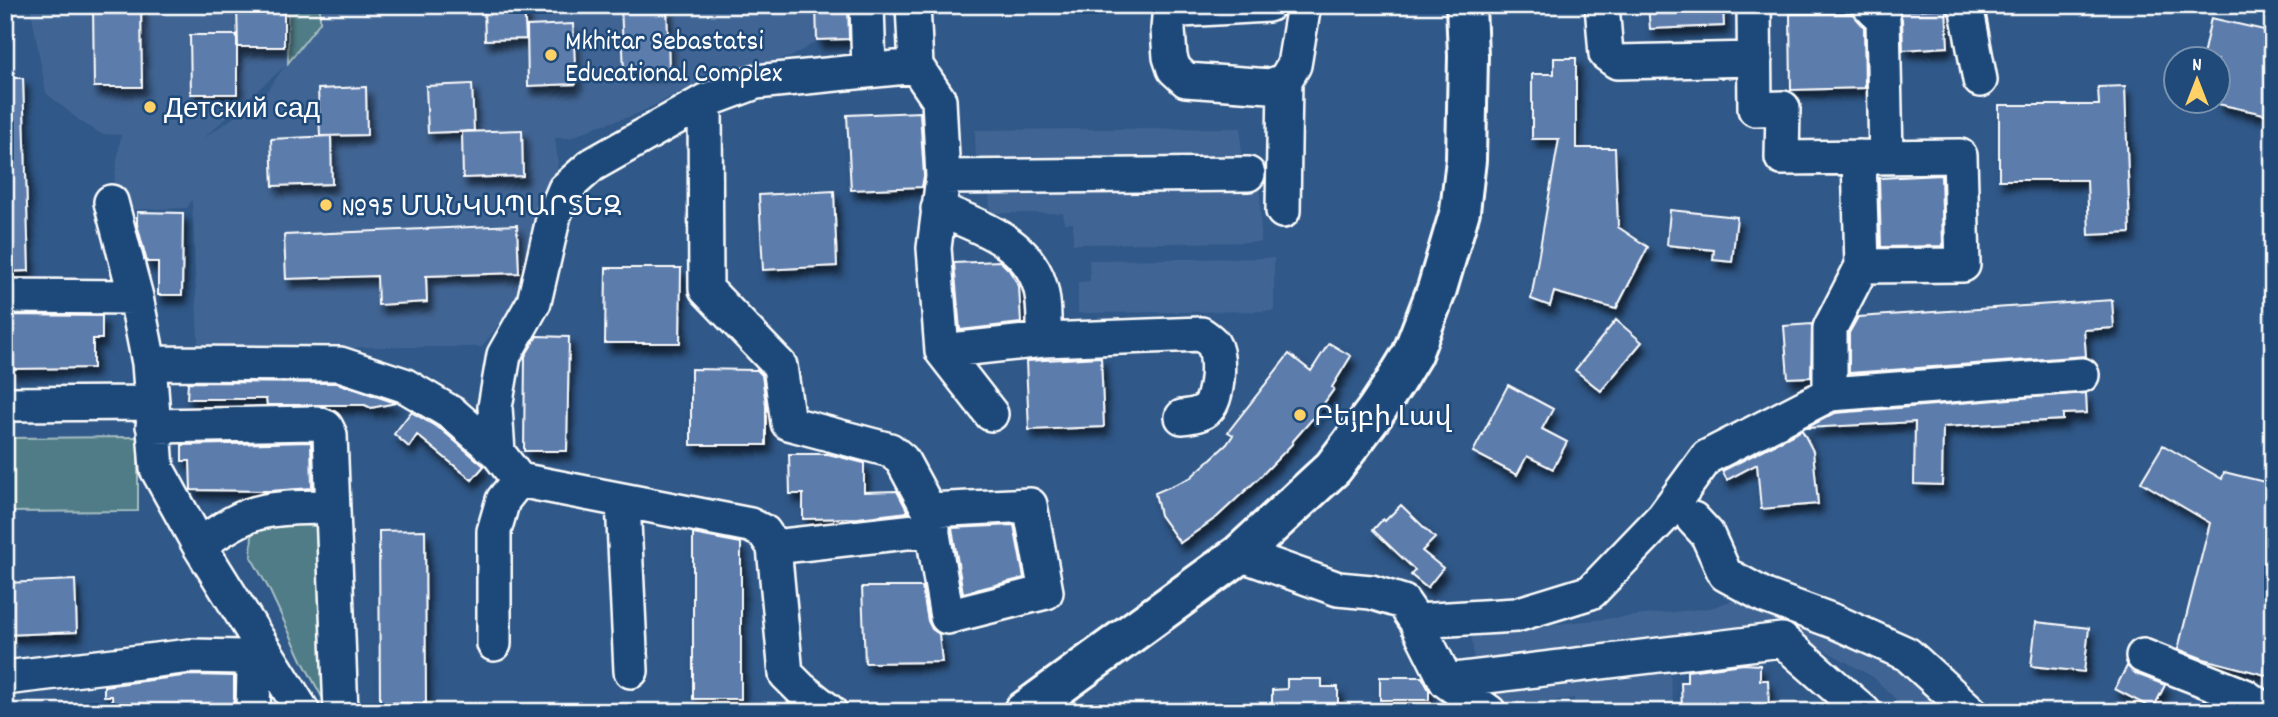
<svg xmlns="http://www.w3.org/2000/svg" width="2278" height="717" font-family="Dekko,'Noto Sans Armenian',sans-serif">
	<defs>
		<filter id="shadow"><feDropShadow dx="4.5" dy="8" stdDeviation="3.5" flood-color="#0009"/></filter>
	</defs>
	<rect width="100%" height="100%" fill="#305888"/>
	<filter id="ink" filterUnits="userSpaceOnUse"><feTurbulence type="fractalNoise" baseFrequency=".0143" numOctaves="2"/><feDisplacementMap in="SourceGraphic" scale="14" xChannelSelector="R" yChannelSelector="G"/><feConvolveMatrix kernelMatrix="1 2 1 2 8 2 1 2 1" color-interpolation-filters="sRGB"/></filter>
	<g filter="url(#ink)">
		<path fill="#416594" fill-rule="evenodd" d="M 30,5 L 288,5 L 288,61 L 320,22 L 320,5 L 818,5 L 819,40 L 791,57 L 740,68 L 689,88 L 632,116 L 598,126 L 570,138 L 555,138 L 558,162 L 549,208 L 525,288 L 482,347 L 359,347 L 285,363 L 199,363 L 192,200 L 187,208 L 113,210 L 111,202 L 121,135 L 101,134 L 80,121 L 46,93 ZM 285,66 L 261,99 L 202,139 Z
			M 1241,128 L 1241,164 L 976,166 L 975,130 Z
			M 1260,184 L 1261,242 L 1073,244 L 1073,223 L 1064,223 L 1063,213 L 990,213 L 989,186 Z
			M 1274,258 L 1274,311 L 1078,313 L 1078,282 L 1090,281 L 1089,260 Z
			M 1736,599 L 1882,653 L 1947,712 L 1909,712 L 1873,677 L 1782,626 L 1734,629 L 1474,659 L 1471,633 L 1711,608 Z
			M 1669,665 L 1674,712 L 1576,712 L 1574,698 L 1500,707 L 1498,685 Z"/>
		<path fill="#4f7c86" stroke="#a7bec2" stroke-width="2" d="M 288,5 L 320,5 L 320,22 L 288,63 Z
			M 138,437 L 138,511 L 5,512 L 5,438 Z
			M 275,521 L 320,521 L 330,712 L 302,660 L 269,589 L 251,557 L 252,532 Z"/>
		<path fill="#5c7bab" stroke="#fff" stroke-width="2" filter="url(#shadow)" d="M 93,5 L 141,5 L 142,87 L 94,87 Z
			M 237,5 L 284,5 L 284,47 L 238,47 Z
			M 484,5 L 524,5 L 526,39 L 485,40 Z
			M 621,5 L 667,5 L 669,70 L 624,72 Z
			M 816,5 L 848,5 L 849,39 L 817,40 Z
			M 1648,5 L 1723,5 L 1724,26 L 1650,29 Z
			M 1946,8 L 1948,47 L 1903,50 L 1902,19 L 1899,11 Z
			M 1852,13 L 1864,27 L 1865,88 L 1791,90 L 1790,14 Z
			M 2211,18 L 2273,32 L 2273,116 L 2218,104 L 2218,60 L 2202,60 Z
			M 573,24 L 576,84 L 528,86 L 527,26 Z
			M 190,35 L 237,35 L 237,94 L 191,94 Z
			M 1554,58 L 1576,58 L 1576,148 L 1615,148 L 1618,227 L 1648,247 L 1616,309 L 1554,292 L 1550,306 L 1531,299 L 1559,139 L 1532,139 L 1532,74 L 1554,74 Z
			M 5,78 L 23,78 L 29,271 L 5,272 Z
			M 472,84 L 474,131 L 428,133 L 426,86 Z
			M 2125,86 L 2130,233 L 2089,235 L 2087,180 L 1999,180 L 1999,105 L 2099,105 L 2098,87 Z
			M 366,87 L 367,135 L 320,136 L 318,89 Z
			M 920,112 L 924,176 L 922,187 L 851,190 L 847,115 Z
			M 522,130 L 523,176 L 463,178 L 462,132 Z
			M 331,136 L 332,184 L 273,186 L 271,139 Z
			M 1941,175 L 1943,246 L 1881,247 L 1879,178 Z
			M 834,191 L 837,266 L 763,270 L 759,195 Z
			M 1670,210 L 1737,217 L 1732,262 L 1713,260 L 1714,250 L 1667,245 Z
			M 137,212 L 183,213 L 182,295 L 158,295 L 158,262 L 147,262 L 137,224 Z
			M 517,225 L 519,273 L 426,276 L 427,302 L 378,305 L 377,276 L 286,279 L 284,235 Z
			M 1000,261 L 1009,270 L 1019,286 L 1021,323 L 960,330 L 954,263 Z
			M 606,268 L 681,268 L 680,343 L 605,343 Z
			M 2112,300 L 2114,328 L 2084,330 L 2086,356 L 1849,373 L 1849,333 L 1858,317 Z
			M 5,315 L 102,316 L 102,339 L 93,339 L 93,368 L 9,369 L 9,361 L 5,361 Z
			M 1616,320 L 1642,342 L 1601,391 L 1575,370 Z
			M 1812,324 L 1811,377 L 1788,378 L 1784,326 Z
			M 537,336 L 569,337 L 567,451 L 524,451 L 525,356 Z
			M 1329,343 L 1351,356 L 1332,387 L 1334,389 L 1315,416 L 1292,442 L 1293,443 L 1260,477 L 1217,517 L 1180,543 L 1160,515 L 1155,493 L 1190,478 L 1227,444 L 1233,435 L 1228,432 L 1289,354 L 1311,371 Z
			M 1101,357 L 1104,427 L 1029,430 L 1026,361 Z
			M 691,369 L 757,370 L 762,375 L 766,405 L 766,445 L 691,445 Z
			M 188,382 L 337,383 L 396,403 L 371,408 L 365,405 L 267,405 L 266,399 L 187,399 Z
			M 1508,385 L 1553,409 L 1542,429 L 1567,442 L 1553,469 L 1527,456 L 1517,475 L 1473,452 Z
			M 2086,393 L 2087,413 L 2063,414 L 2063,420 L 1943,427 L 1942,485 L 1914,484 L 1915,422 L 1806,428 L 1835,413 Z
			M 411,412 L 442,430 L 484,466 L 472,480 L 417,435 L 409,447 L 394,434 Z
			M 1802,430 L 1813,451 L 1818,504 L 1761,509 L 1757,464 L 1727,480 L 1722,471 Z
			M 311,442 L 312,488 L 269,491 L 191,490 L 190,461 L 182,461 L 182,445 Z
			M 2163,445 L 2222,479 L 2224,472 L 2273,484 L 2273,677 L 2204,659 L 2178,649 L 2210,523 L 2141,482 Z
			M 789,454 L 828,454 L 864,463 L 864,492 L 897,491 L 908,512 L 858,518 L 803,519 L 803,494 L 790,494 Z
			M 1401,505 L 1435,538 L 1422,551 L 1443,568 L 1427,588 L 1411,575 L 1415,570 L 1373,530 L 1383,519 L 1385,521 Z
			M 1014,525 L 1024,578 L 963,593 L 952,528 Z
			M 425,530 L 426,703 L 380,703 L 379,531 Z
			M 693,534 L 741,543 L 741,699 L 693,699 Z
			M 75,580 L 77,632 L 5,635 L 5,583 Z
			M 862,587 L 922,587 L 928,621 L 932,629 L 939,634 L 942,662 L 865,663 Z
			M 2036,622 L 2089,628 L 2084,672 L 2031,666 Z
			M 1744,664 L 1760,665 L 1760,680 L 1768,680 L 1769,712 L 1682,712 L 1681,682 L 1687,682 L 1687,671 Z
			M 2127,666 L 2136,674 L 2165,685 L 2153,709 L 2115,689 Z
			M 191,675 L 234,676 L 234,712 L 113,712 L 112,696 L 104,696 L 104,686 Z
			M 1380,677 L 1422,677 L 1429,690 L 1429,700 L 1380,700 Z
			M 1287,679 L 1322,679 L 1322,687 L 1338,687 L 1338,712 L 1272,712 L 1272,690 L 1287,689 Z"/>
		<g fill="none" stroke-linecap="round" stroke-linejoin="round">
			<defs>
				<path id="minor" d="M 867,5 L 869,70
					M 913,5 L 916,66 L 939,100 L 943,177 L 934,248 L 942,351 L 991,414
					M 1268,5 L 1182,10 L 1169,17 L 1168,30 L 1170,57 L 1174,69 L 1186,80 L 1270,86 L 1285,80 L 1294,65 L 1304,5
					M 1602,5 L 1606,54 L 1617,62 L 1755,59
					M 1754,5 L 1755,109 L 1783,108 L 1782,158 L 1960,156 L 1963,265 L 1862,266 L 1830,328 L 1830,394
					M 1869,5 L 1883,19 L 1886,157
					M 1966,5 L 1980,80
					M 705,101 L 706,289 L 780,366 L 788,423 L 890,450 L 902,460 L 929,510 L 947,617 L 1046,592 L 1030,505 L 929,510
					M 1859,157 L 1862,266
					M 943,177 L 1248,174
					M 111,202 L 136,297 L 149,363 L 157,469 L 199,545 L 303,712
					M 938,209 C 976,225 1027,241 1040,286 C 1045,303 1044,322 1044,340
					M 1283,211 L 1285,80
					M 5,296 L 136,297
					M 942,351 L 1044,340 L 1201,334 C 1205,337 1210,340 1213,344 C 1221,357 1218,397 1208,408 C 1201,415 1191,416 1182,417
					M 149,363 L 340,364 L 404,385 L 453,414 L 498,453
					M 5,404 L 151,403
					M 153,426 L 316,423 L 326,427 L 330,435 L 341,712
					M 623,501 L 631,671
					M 1693,519 L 1707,534 L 1725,574 L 1765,596 L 1836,622 L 1907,654 L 1971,712
					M 199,545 C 215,534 230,523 248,516 C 273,506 305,508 332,507
					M 774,547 L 933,529
					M 1240,554 L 1338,589 L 1371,592 L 1403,602 L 1416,621 L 1446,681 L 1489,712
					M 1416,621 L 1516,615 L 1591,592 L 1663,517 L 1707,457 L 1830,394 L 2082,375
					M 494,644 L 494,531 L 503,500 L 519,480
					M 2143,656 L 2245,696 L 2267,712
					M 5,678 L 190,656 L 242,657 L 254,669 L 253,712
					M 1446,681 L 1782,640 L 1864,712
					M 830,712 L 801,689 L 786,674 L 774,547 L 764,532 L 750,525 L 519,480 L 498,453 L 495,407 L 504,355 L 534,302 L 554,215 L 565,189 L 592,165 L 705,101 L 756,82 L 916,66"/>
				<path id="major" d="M 1023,712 L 1240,554 L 1333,468 L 1375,412 L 1395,382 L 1412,354 L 1437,289 L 1460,211 L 1466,160 L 1468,56 L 1466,5"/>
			</defs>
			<use href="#minor" stroke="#fff" stroke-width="38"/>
			<use href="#major" stroke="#fff" stroke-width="44"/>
			<use href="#minor" stroke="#1f4a7a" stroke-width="33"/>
			<use href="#major" stroke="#1f4a7a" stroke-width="38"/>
		</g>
	</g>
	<g fill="#ffd166" stroke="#1f4a7a" stroke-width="2.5">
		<circle cx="551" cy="55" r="7"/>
		<circle cx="150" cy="107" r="7"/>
		<circle cx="326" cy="205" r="7"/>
		<circle cx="1300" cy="415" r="7"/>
	</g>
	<g text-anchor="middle" stroke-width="5" stroke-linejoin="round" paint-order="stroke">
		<g font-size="28" fill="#fff" stroke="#1f4a7a" text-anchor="start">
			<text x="565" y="49">Mkhitar Sebastatsi<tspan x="565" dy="32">Educational Complex</tspan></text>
			<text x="164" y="117">Детский сад</text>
			<text x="340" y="215">№95 ՄԱՆԿԱՊԱՐՏԵԶ</text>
			<text x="1314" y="425">Բեյբի Լավ</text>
		</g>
	</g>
	<rect width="2278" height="717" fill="none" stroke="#1f4a7a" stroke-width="28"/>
	<rect x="14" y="14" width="2250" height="689" fill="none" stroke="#fff" stroke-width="2.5" filter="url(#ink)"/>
	<g transform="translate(2197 80)"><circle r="33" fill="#1f4a7a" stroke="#7992af" stroke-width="2"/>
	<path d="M0-5L12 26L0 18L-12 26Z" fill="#ffd166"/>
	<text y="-10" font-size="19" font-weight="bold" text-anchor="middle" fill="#ffffff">N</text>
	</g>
</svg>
